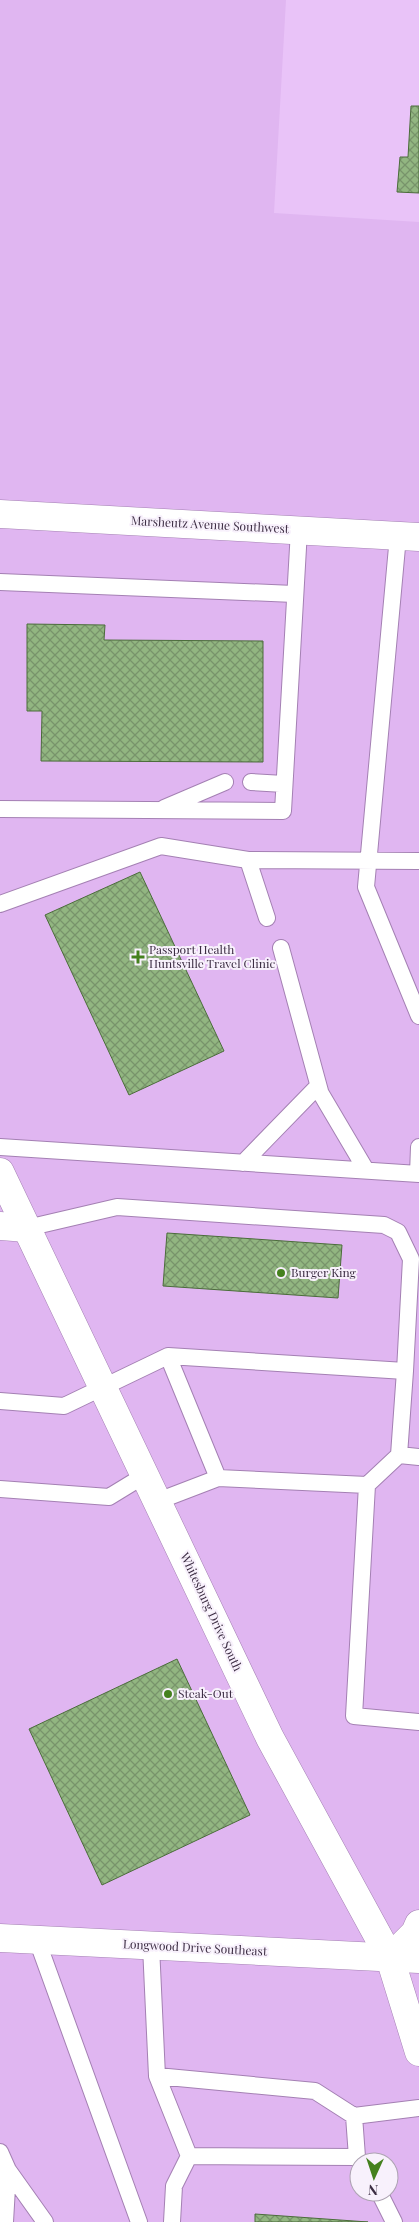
<svg xmlns="http://www.w3.org/2000/svg" width="419" height="2222" font-family="'Playfair Display',serif">
	<defs>
		<pattern id="building-cross-hatch" width="8" height="8" patternUnits="userSpaceOnUse" patternTransform="scale(1.25)"><rect width="8" height="8" fill="#92b681"/><path d="M0 0l8 8M0 8l8-8" fill="none" stroke="#78946b"/></pattern>
	</defs>
	<rect width="100%" height="100%" fill="#e9c3f8"/>
	<path fill="#e0b6f1" fill-rule="evenodd" d="M 0,0 L 286,0 L 274,213 L 419,222 L 419,2222 L 0,2222 ZM 359,2162 L 389,2162 L 389,2192 L 359,2192 Z"/>
	<path fill="url(#building-cross-hatch)" stroke="#4b6c3b" d="M 411,106 L 419,106 L 419,193 L 397,192 L 400,157 L 408,157 Z
		M 27,624 L 105,625 L 104,640 L 263,641 L 263,762 L 41,761 L 42,711 L 27,711 Z
		M 140,872 L 224,1051 L 129,1095 L 45,915 Z
		M 167,1233 L 342,1245 L 338,1298 L 163,1286 Z
		M 177,1659 L 250,1815 L 102,1885 L 29,1729 Z
		M 255,2214 L 368,2222 L 255,2222 Z"/>
	<g fill="none" stroke-linecap="round" stroke-linejoin="round">
		<defs>
			<path id="lane" d="M 398,536 L 366,887 L 419,1016
				M 0,582 L 294,594
				M 251,782 L 284,784
				M 164,808 L 225,782
				M 0,809 L 283,811 L 299,530
				M 248,860 L 419,861
				M 0,904 L 161,846 L 248,860 L 267,918
				M 281,948 L 320,1091
				M 0,1147 L 419,1174
				M 243,1163 L 317,1087 L 366,1170
				M 418,1174 L 419,1147
				M 27,1228 L 117,1207 L 384,1225 L 398,1232 L 411,1259 L 405,1371
				M 168,1356 L 218,1478
				M 0,1401 L 64,1406 L 168,1356 L 405,1371 L 399,1455
				M 367,1485 L 399,1455 L 419,1457
				M 0,1489 L 109,1497 L 145,1475
				M 158,1501 L 218,1478 L 367,1485 L 354,1716 L 419,1722
				M 37,1940 L 139,2222
				M 151,1946 L 157,2076
				M 354,2116 L 357,2157 L 189,2156 L 157,2076 L 315,2091 L 354,2116 L 419,2108
				M 0,2152 L 8,2170 L 45,2222
				M 379,2192 L 394,2222
				M 5,2222 L 8,2170
				M 172,2222 L 174,2186 L 189,2156"/>
			<path id="street" d="M 0,514 L 419,537
				M 0,1226 L 27,1228
				M 0,1938 L 419,1959
				M 390,1958 L 415,1933 L 419,1924"/>
			<path id="secondary" d="M 0,1172 L 270,1738 L 390,1958 L 419,2052"/>
		</defs>
		<use href="#lane" stroke="#a480b3" stroke-width="18"/>
		<use href="#street" stroke="#a480b3" stroke-width="29"/>
		<use href="#secondary" stroke="#a480b3" stroke-width="29"/>
		<use href="#lane" stroke="#fff" stroke-width="16"/>
		<use href="#street" stroke="#fff" stroke-width="28"/>
		<use href="#secondary" stroke="#fff" stroke-width="28"/>
	</g>
	<g fill="#45811e" stroke="#f8f1fc" stroke-width="2">
		<path d="M135.5 949.5h5v5h5v5h-5v5h-5v-5h-5v-5h5z"/>
		<circle cx="281" cy="1273" r="5"/>
		<circle cx="168" cy="1694" r="5"/>
	</g>
	<g text-anchor="middle" stroke-width="4" stroke-linejoin="round" paint-order="stroke">
		<g font-size="12" fill="#3c2d43" stroke="#f8f1fc">
			<text transform="translate(210 525) rotate(3)" y="4">Marsheutz Avenue Southwest</text>
			<text transform="translate(211 1612) rotate(65)" y="4">Whitesburg Drive South</text>
			<text transform="translate(195 1948) rotate(3)" y="4">Longwood Drive Southeast</text>
		</g>
		<g font-size="12" fill="#3c2d43" stroke="#f8f1fc" text-anchor="start">
			<text x="149" y="954">Passport Health<tspan x="149" dy="14">Huntsville Travel Clinic</tspan></text>
			<text x="291" y="1277">Burger King</text>
			<text x="178" y="1698">Steak-Out</text>
		</g>
	</g>
	<g transform="translate(374 2177) rotate(183)"><circle r="24" fill="#f8f1fc" stroke="#ada3b2"/>
	<path d="M0-4L9 19L0 12L-9 19Z" fill="#45811e"/>
	<text y="-8" font-size="14" font-weight="bold" text-anchor="middle" fill="#3c2d43">N</text>
	</g>
</svg>
